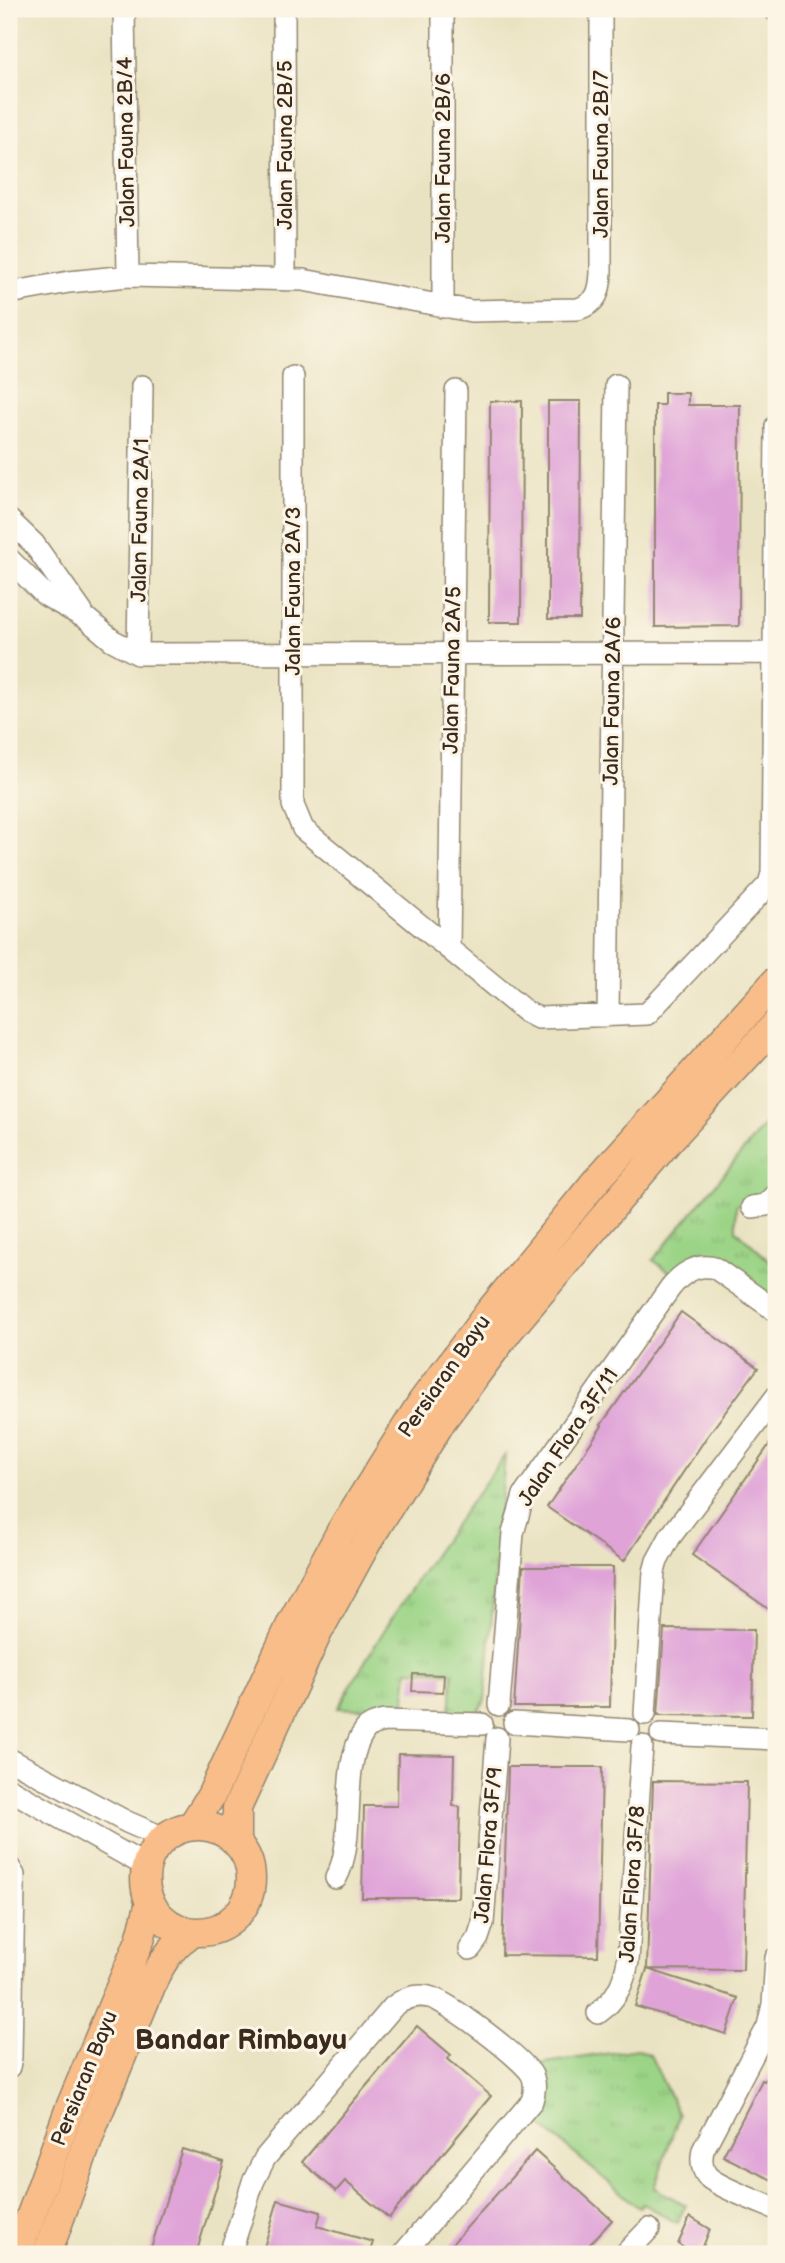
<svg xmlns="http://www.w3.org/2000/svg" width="785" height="2263" font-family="'Balsamiq Sans',sans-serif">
	<defs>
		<pattern id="park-tufts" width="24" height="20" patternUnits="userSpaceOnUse" patternTransform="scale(1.75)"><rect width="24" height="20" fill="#9cd487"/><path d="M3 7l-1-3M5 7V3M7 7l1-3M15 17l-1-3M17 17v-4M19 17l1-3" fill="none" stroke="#87b674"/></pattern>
	</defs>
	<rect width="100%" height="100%" fill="#fcf5e5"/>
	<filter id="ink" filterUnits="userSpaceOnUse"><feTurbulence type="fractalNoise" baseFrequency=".0143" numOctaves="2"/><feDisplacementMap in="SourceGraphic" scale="14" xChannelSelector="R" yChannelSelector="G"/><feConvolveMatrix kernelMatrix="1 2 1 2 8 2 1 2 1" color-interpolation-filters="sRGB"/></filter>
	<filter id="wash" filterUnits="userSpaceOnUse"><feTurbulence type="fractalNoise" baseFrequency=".00686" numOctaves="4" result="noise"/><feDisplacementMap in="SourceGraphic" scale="28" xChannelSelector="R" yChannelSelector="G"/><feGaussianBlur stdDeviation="1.57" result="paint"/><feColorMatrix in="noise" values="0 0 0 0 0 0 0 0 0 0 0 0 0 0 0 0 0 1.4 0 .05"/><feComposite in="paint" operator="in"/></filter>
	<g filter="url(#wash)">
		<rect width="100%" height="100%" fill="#eae3c3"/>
		<path fill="url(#park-tufts)" stroke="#6c7f52" stroke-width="2" d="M 776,1111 L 776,1186 L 767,1195 L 744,1201 L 736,1206 L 736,1230 L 776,1267 L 776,1314 L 718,1270 L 678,1278 L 653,1260 Z
			M 505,1455 L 485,1700 C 479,1717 466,1714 450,1714 L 453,1673 L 408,1670 L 404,1711 L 338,1708 C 387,1620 445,1537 505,1455 Z
			M 638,2049 L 650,2055 L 679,2115 L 654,2188 L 686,2205 L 677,2223 L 643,2204 L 639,2208 L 538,2123 C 552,2100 557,2086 539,2064 Z"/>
		<g id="blocks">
			<path fill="#dfa3d8" d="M 664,393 L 688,393 L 688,405 L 740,405 L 739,626 L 655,627 L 655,405 L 664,405 Z
				M 490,401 L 522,401 L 521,622 L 489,622 Z
				M 548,401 L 581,401 L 580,619 L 548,619 Z
				M 681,1312 L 758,1368 L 706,1438 L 624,1561 L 547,1507 L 602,1426 L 601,1425 Z
				M 776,1435 L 776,1601 L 770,1610 L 692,1555 Z
				M 523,1567 L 613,1567 L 610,1707 L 514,1707 Z
				M 664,1629 L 754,1630 L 752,1716 L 658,1715 Z
				M 413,1674 L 444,1675 L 443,1692 L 412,1691 Z
				M 398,1754 L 454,1755 L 453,1806 L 460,1807 L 458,1898 L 362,1898 L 364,1806 L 397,1806 Z
				M 508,1767 L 602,1767 L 598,1956 L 502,1955 Z
				M 653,1781 L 747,1782 L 743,1970 L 647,1969 Z
				M 647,1969 L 738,1998 L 726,2034 L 635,2006 Z
				M 417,2026 L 451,2055 L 448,2059 L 491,2096 L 389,2218 L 345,2181 L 336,2191 L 302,2162 Z
				M 776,2059 L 776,2182 L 723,2156 L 762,2080 L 765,2081 Z
				M 182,2149 L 224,2162 L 196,2254 L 149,2254 Z
				M 535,2151 L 612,2220 L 581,2254 L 443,2254 Z
				M 278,2200 L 321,2212 L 317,2226 L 373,2242 L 369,2254 L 262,2254 Z
				M 690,2217 L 710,2229 L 700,2254 L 694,2254 L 678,2244 Z"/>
		</g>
	</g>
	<g filter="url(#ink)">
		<use href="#blocks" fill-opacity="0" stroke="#928670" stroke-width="2"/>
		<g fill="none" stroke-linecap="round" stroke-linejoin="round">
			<defs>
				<path id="minor" d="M 124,9 L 128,276
					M 284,9 L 285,280
					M 774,9 L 776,11
					M 9,293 L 69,282 L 128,276 L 303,280 L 471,311 L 578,309 C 597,303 600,292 601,273 L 601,9
					M 443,307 L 443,9
					M 293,377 L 293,805 L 303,829 L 526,1012 L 538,1018 L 647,1014 L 769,884 L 772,873 L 776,426
					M 9,520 L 34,544 L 82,612
					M 9,559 L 45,595 L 87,619 L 112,640 L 138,654 L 776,653
					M 138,654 L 142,386
					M 449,949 L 456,391
					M 608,1016 L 616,385
					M 752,1207 L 766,1205 L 776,1195
					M 499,1705 L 513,1533 L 524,1495 L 670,1288 C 681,1274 697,1263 715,1268 L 776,1311
					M 645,1714 L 654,1572 L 657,1561 L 670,1537 L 776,1397
					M 514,1723 L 629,1730
					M 661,1734 L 776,1739
					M 9,1759 L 127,1822 L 164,1838
					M 9,1789 L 146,1866
					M 9,1867 L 14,1875 L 14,1885 L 11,2057 L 9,2067
					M 336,1878 C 358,1839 338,1766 365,1730 C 370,1724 377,1723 384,1721 L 482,1724
					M 470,1949 L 478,1938 L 483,1923 L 497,1738
					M 776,1958 L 773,2004 L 768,2026 L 703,2150 C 701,2159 701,2169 708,2177 C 719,2187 761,2203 776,2209
					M 598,2013 C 616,2000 624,1983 628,1961 L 642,1746
					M 230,2254 L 253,2182 L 265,2158 L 393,2007 C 404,1998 415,1994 429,1997 C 446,2000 524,2059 532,2075 C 536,2084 535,2092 532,2101 L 403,2254
					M 625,2254 L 649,2229"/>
				<path id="major" d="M 192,1826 L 211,1796 L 292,1622 L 341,1531 L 422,1402 L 490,1311 L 596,1181 L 776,981
					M145 1879a53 53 0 1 1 106 0a53 53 0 1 1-106 0Z
					M 237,1843 L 237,1808 L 318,1632 L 366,1544 L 443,1419 L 509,1330 L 619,1199 L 671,1138 L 776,1024
					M 17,2254 L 69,2110 L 140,1940 L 150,1902
					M 47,2254 L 95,2121 L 156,1974 C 166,1956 175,1943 192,1933"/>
			</defs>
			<use href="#minor" stroke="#928670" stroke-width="24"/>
			<use href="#major" stroke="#928670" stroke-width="31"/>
			<use href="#minor" stroke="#fff" stroke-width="21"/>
			<use href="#major" stroke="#f9bd89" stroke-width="28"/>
		</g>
	</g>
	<g text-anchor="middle" stroke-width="6" stroke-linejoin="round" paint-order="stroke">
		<g font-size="21" fill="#3b2a1e" stroke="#fcf5e5">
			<text transform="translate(126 142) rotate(-91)" y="7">Jalan Fauna 2B/4</text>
			<text transform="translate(285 145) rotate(-90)" y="7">Jalan Fauna 2B/5</text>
			<text transform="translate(601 154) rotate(-90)" y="7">Jalan Fauna 2B/7</text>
			<text transform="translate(443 158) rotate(-90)" y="7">Jalan Fauna 2B/6</text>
			<text transform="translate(140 520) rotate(-89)" y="7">Jalan Fauna 2A/1</text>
			<text transform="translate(293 591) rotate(-90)" y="7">Jalan Fauna 2A/3</text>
			<text transform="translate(452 670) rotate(-89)" y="7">Jalan Fauna 2A/5</text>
			<text transform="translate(612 701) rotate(-89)" y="7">Jalan Fauna 2A/6</text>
			<text transform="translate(444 1376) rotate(-55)" y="7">Persiaran Bayu</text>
			<text transform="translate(568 1437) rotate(-56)" y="7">Jalan Flora 3F/11</text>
			<text transform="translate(488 1845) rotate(-85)" y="7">Jalan Flora 3F/9</text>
			<text transform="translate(632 1884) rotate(-86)" y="7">Jalan Flora 3F/8</text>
			<text transform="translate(84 2078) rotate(-68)" y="7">Persiaran Bayu</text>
		</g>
		<g font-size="28" font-weight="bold" fill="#3b2a1e" stroke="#fcf5e5">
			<text x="241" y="2049">Bandar Rimbayu</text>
		</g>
	</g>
	<rect width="785" height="2263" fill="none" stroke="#fcf5e5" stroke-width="35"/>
</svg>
